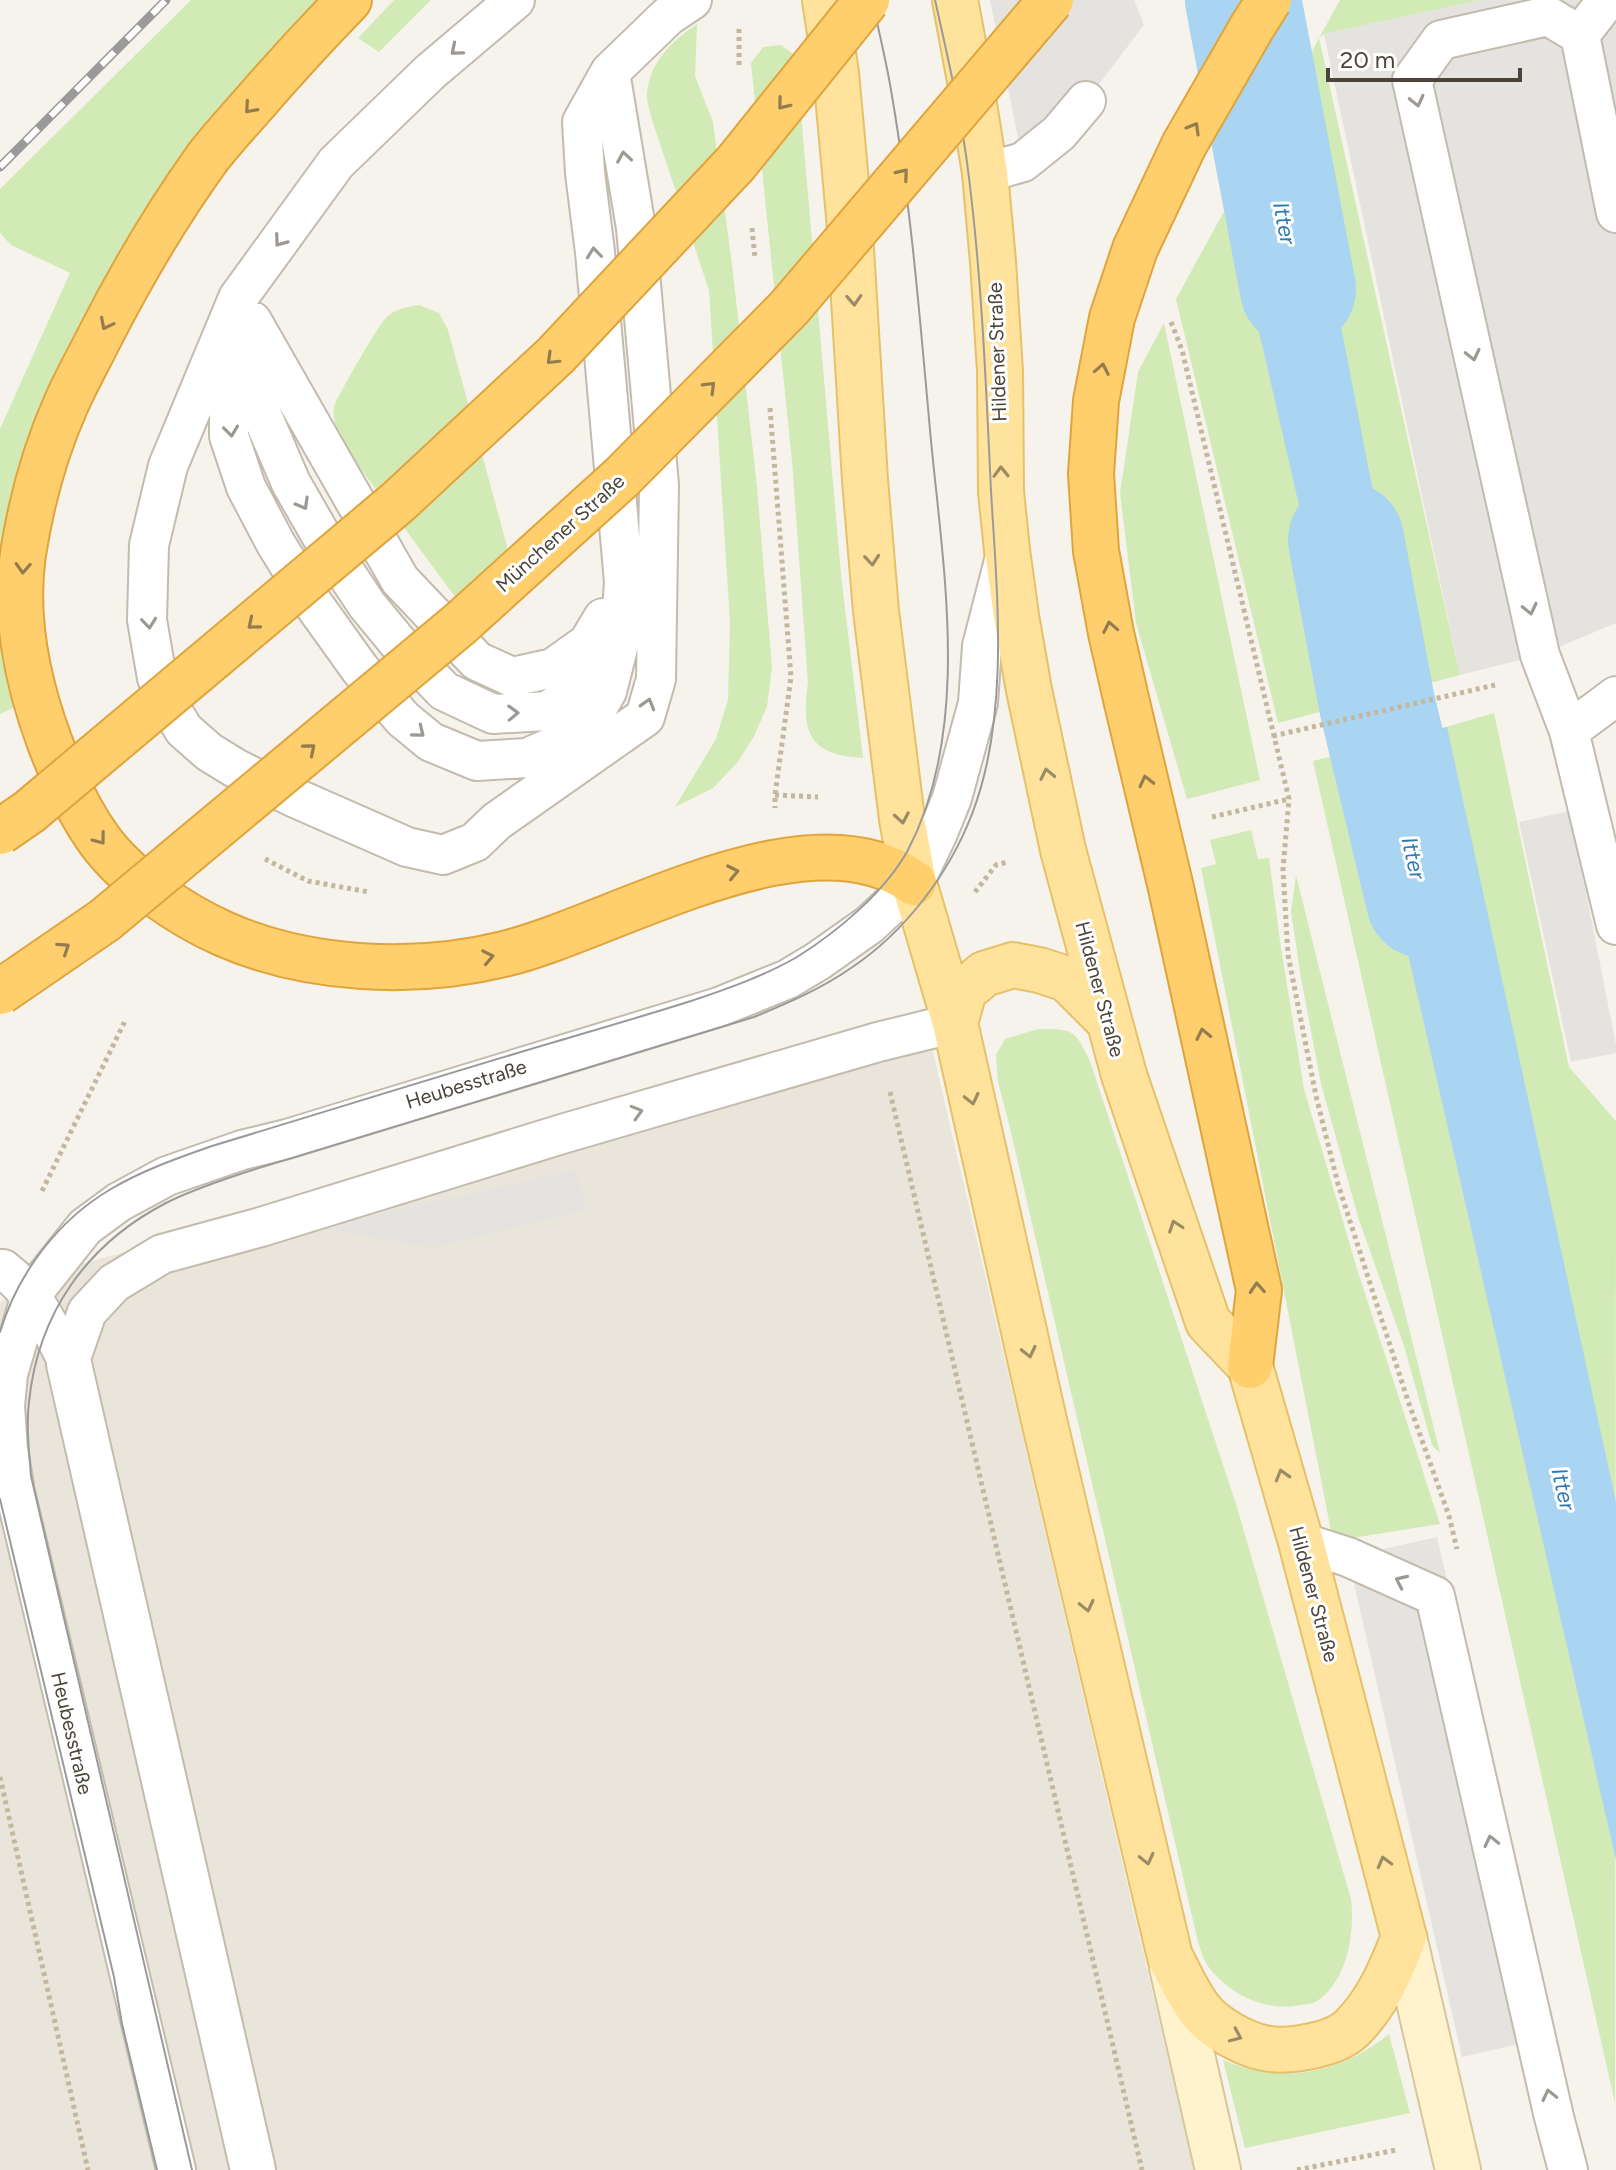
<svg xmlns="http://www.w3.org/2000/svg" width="1616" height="2170" font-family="Figtree,sans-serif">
	<rect width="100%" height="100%" fill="#f6f3ec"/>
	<path fill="#eae5da" d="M 929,1035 L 1194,2170 L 0,2170 L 0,1302 L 81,1264 Z"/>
	<path fill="#d2eab5" d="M 191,0 L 318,0 L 269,51 L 218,119 L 48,406 L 17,706 L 0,714 L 0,429 L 70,273 L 11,245 L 0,233 L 0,189 Z
		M 394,0 L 431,0 L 379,52 L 358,38 Z
		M 1340,0 L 1481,0 L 1324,34 L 1319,38 L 1460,675 L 1278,723 L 1176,299 Z
		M 697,24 L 695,76 L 713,122 L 732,264 L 757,487 L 772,667 L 767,707 L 753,738 L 737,763 L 713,788 L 675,807 L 716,739 L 728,700 L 730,623 L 709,290 L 653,123 C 651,114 646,102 647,93 C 650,61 672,41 697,24 Z
		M 781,45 L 796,56 L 841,575 L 863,758 C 809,755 801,733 808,683 L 792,461 L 751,63 L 763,47 Z
		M 419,305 L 439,313 L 448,330 L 507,546 L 504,590 L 461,605 L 350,454 C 341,439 332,425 334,407 C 335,400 378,326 385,319 C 393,309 407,307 419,305 Z
		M 1164,323 L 1260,780 L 1187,799 L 1136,623 L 1120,493 L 1138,372 Z
		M 1494,713 L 1569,1067 L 1616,1121 L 1615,2103 L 1313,761 L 1446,727 Z
		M 1251,830 L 1258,859 L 1269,858 L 1281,948 L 1304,1089 L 1357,1269 L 1440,1524 L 1333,1541 L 1201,868 L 1216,864 L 1210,840 Z
		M 1296,875 L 1440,1453 L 1432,1445 L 1404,1346 L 1359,1220 L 1321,1084 L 1301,978 L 1291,912 Z
		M 1038,1029 C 1074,1029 1074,1029 1090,1061 L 1236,1504 L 1351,1899 C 1355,1932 1348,1980 1317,2001 C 1312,2004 1306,2004 1300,2005 C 1264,2012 1229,1994 1207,1965 C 1203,1959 1201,1950 1198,1942 L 1010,1128 L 998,1082 L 996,1055 L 1005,1039 Z
		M 1389,2034 L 1410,2113 L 1245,2148 L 1223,2060 C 1282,2085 1340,2074 1389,2034 Z"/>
	<path fill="#e5e3e0" d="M 990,0 L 1134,0 L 1144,25 L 1086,101 L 1023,162 Z
		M 1481,0 L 1616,0 L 1616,623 L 1540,655 L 1460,675 L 1324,34 Z
		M 1570,811 L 1616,1045 L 1616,1053 L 1571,1062 L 1519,822 Z
		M 575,1170 L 587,1210 L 432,1248 L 320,1228 Z
		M 1437,1537 L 1551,2037 L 1462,2057 L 1348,1557 Z"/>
	<path fill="#a9d4f2" d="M 1188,0 L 1219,0 L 1206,20 Z
		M 1294,83 L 1411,688 L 1345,705 L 1229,201 Z
		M 1447,727 L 1616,1502 L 1616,1860 L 1361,749 Z"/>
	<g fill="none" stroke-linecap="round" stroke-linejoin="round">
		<path stroke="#a9d4f2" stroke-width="116" d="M 1243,0 L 1298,289
			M 1346,540 L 1377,704 L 1424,900"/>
		<defs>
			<path id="lane" d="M 515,0 L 430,72 L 336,163 L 238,298 L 168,466 L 149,545 L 147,620 L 157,678 L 168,704 L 184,730 L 209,752 L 235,768 L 291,796 L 407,847 L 443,855 L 475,842 L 497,821 L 645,717 L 656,679 L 659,485 L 636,228 L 610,72
				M 1580,35 L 1607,0
				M 985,173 L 1023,162 L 1059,133 L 1086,101
				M 1616,213 L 1580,35 L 1548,16 L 1441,40 L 1412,80 L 1540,655 L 1569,731 L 1616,925
				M 252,321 L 400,580 L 477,661 L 512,677 L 553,668 L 588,643 L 603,618
				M 235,337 L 229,385 L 229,436 L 246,487 L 276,544 L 312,602 L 360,669 L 403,719 L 431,742 L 477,761 L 527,758 L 573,738 L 592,718 L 607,691 L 620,640 L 624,582 L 595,252 L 585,173 L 582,122 L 610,72 L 668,16 L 692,0
				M 247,344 L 251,377 L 259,408 L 291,483 L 322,537 L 367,605 L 400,645 L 444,691 L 493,714 L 547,711 L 589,685 L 600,652
				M 1569,731 L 1616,696
				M 0,1269 L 3,1269 C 37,1295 50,1328 69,1364
				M 69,1364 L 87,1312 L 114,1283 L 162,1254 L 261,1227 L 562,1134 L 878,1042 L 955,1023
				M 1301,1542 L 1348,1557 L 1435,1596 L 1554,2117 L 1568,2170
				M 176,2170 L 15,1492 L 8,1449 L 5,1406 L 8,1374 L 31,1295 L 85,1227 L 119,1202 L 167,1176 L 242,1150 L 287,1139 L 719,1007 L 788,979 L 818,961 L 869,925 L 914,883 L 937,835 L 952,798 L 978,703 L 982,646 L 1005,557"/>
			<path id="street" d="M 69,1364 L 253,2170"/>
			<path id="secondary" d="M 1404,1937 L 1458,2170
				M 1172,1967 L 1218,2170"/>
			<path id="primary" d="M 825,0 L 836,73 L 849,216 L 865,480 L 876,611 L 902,819 L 914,883 L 955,1023 L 1043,1416 L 1170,1957 C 1180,1975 1188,1995 1201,2011 C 1213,2027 1244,2044 1264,2048 C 1288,2053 1335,2045 1352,2028 C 1378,2002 1391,1970 1404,1937 L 1301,1542 L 1250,1366 L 1208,1322 L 1124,1075 L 1063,850 L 1029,690 L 1016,616 L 1007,550 L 1001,492 L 1000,371 L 993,262 L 985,173 L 971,86 L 955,0
				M 955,1023 L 964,991 L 984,974 L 1013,965 L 1039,970 L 1067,979 L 1107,1019"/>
			<path id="highway" d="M 349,0 C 315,35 282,71 250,108 C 236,124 221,140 208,157 C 167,214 131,275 99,338 C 88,360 76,381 66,404 C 45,451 31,503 23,554 C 14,617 28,684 50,743 C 63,777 78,811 100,841 C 128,879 181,915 224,934 C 308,971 415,976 504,954 C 615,927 809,805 914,883
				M 1127,703 L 1171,888 L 1259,1290 L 1250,1366"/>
		</defs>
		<use href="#lane" stroke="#c2bbae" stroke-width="42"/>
		<use href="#street" stroke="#c2bbae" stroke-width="48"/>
		<use href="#secondary" stroke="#d6c79b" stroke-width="48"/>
		<use href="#primary" stroke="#e6c16a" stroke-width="48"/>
		<use href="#highway" stroke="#e0a43c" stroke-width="48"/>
		<path stroke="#c4b79f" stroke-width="5" stroke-dasharray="4 4" stroke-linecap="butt" d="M 739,29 L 739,67
			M 752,228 L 755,258
			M 1171,322 L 1182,350 L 1289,799 L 1283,869 L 1288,955 L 1316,1096 L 1338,1184 L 1408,1401 L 1449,1516 L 1457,1549
			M 770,408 L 791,677 L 775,795 L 775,808
			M 1273,736 L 1495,685
			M 775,795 L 818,797
			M 1212,817 L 1289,799
			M 265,859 L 308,881 L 369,892
			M 975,892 L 996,865 L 1007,862
			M 890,1092 L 1142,2170
			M 42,1191 L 126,1019
			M 0,1777 L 88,2170
			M 1297,2170 L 1396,2150"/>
		<use href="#lane" stroke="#fff" stroke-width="38"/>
		<use href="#street" stroke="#fff" stroke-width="44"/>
		<use href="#secondary" stroke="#fff3cd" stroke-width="44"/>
		<use href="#primary" stroke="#ffe39c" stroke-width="44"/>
		<use href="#highway" stroke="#ffcf6e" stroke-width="44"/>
		<path stroke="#9a9a9a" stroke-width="2" d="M 0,1332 C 18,1273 58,1220 111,1189 C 143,1170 178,1158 212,1146 C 328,1111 442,1075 558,1041 C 602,1028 647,1015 691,1001 C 727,989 764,976 797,957 C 837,932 885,892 908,850 C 973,726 942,563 930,430 C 920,319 911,207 892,96 C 887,64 879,32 872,0
			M 0,1499 L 114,1977 L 122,2024 L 157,2170
			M 192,2170 L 31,1476 C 29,1451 26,1426 29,1402 C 38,1313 87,1244 166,1203 C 191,1190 219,1181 246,1172 L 754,1017 C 788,1003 821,989 851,968 C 905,932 949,874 972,814 C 1010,716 997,593 991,491 C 986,386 982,282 969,178 C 962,118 948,58 935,0"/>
		<defs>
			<path id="rail" d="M 0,167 L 166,0"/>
		</defs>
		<use href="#rail" stroke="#9a9a9a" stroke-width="9"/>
		<use href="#rail" stroke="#fff" stroke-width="6" stroke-dasharray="18" stroke-linecap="butt"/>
		<defs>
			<path id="highway-bridge" d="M 1127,703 L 1111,633 L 1096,551 L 1091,474 L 1096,401 L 1112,318 L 1135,249 L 1184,145 L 1252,27 L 1269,0
				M 0,832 L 29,812 L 398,502 L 556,355 L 736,163 L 867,0
				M 0,992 L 105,920 L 461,623 L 622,477 L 789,308 L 1051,0"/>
		</defs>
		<use href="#highway-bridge" stroke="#e0a43c" stroke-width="48" stroke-linecap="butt"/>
		<use href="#highway-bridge" stroke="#ffcf6e" stroke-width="44"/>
	</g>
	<defs><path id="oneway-chevron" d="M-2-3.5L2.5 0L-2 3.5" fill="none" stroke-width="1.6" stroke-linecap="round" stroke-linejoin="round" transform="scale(2)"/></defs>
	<g stroke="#9c9892">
		<use href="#oneway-chevron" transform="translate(456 50) rotate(140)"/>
		<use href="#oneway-chevron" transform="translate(1417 101) rotate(77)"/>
		<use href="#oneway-chevron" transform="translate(624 157) rotate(-99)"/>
		<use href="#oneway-chevron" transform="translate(280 241) rotate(126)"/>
		<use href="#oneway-chevron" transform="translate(594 253) rotate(-96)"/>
		<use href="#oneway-chevron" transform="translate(1473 355) rotate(77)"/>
		<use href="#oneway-chevron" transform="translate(231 431) rotate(83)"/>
		<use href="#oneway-chevron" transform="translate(303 504) rotate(60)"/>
		<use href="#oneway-chevron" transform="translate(1530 609) rotate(77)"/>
		<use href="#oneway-chevron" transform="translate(149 623) rotate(84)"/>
		<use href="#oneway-chevron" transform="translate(648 704) rotate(-74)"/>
		<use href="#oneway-chevron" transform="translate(513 713) rotate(-2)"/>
		<use href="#oneway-chevron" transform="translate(419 732) rotate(39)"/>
		<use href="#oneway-chevron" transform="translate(637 1112) rotate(-16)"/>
		<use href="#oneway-chevron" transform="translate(1401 1581) rotate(-155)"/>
		<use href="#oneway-chevron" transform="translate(1491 1841) rotate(-103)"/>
		<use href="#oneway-chevron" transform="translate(1549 2095) rotate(-103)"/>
	</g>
	<g stroke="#937c4e">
		<use href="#oneway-chevron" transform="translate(783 104) rotate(129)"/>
		<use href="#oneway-chevron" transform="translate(250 108) rotate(131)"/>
		<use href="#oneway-chevron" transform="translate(1194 128) rotate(-60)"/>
		<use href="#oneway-chevron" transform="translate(903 174) rotate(-50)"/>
		<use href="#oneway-chevron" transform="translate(106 324) rotate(117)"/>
		<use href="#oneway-chevron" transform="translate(552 359) rotate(136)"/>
		<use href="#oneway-chevron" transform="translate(1102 369) rotate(-79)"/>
		<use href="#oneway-chevron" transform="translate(710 387) rotate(-45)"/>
		<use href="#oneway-chevron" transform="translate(23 568) rotate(93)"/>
		<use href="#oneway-chevron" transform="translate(253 624) rotate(140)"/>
		<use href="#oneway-chevron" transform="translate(1110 627) rotate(-101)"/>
		<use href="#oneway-chevron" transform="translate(310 749) rotate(-40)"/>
		<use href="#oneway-chevron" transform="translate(1146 781) rotate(-103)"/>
		<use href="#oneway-chevron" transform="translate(100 839) rotate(53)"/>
		<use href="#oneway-chevron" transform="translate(733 872) rotate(-12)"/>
		<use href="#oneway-chevron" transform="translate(64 948) rotate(-34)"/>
		<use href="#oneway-chevron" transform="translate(488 957) rotate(-11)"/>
		<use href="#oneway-chevron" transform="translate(1203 1034) rotate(-102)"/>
		<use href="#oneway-chevron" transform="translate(1257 1288) rotate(-94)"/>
	</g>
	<g stroke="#9c8c66">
		<use href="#oneway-chevron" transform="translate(854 300) rotate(87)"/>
		<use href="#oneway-chevron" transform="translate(1001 472) rotate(-91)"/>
		<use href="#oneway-chevron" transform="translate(872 560) rotate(85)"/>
		<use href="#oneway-chevron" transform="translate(1047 774) rotate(-102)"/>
		<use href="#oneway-chevron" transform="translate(902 818) rotate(80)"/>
		<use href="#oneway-chevron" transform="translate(972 1099) rotate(77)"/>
		<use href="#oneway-chevron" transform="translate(1175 1226) rotate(-109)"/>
		<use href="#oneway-chevron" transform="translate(1029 1352) rotate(77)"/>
		<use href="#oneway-chevron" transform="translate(1282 1475) rotate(-106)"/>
		<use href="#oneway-chevron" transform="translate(1087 1606) rotate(77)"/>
		<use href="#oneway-chevron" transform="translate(1147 1859) rotate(77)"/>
		<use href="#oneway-chevron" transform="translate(1384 1862) rotate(-105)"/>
		<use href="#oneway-chevron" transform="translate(1236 2036) rotate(24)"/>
	</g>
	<g text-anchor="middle" stroke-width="6" stroke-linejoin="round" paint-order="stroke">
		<g font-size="20" fill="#4b4439" stroke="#fff">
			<text transform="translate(997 352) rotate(-92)" y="7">Hildener Straße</text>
			<text transform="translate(560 533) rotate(-42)" y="7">Münchener Straße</text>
			<text transform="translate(1100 989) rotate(75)" y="7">Hildener Straße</text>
			<text transform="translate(466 1084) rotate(-17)" y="7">Heubesstraße</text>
			<text transform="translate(1314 1594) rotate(75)" y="7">Hildener Straße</text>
			<text transform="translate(72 1733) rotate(77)" y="7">Heubesstraße</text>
		</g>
		<g font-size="22" font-style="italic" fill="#2e7ab2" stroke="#fff">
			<text transform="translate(1285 223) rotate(79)" y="8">Itter</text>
			<text transform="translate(1414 858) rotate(77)" y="8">Itter</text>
			<text transform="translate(1564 1489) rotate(77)" y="8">Itter</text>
		</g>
	</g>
	<path d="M1328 68v12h192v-12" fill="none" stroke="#4b4439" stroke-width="4"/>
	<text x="1340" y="68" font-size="24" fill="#4b4439" stroke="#ffffff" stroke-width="6" paint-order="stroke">20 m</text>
</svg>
